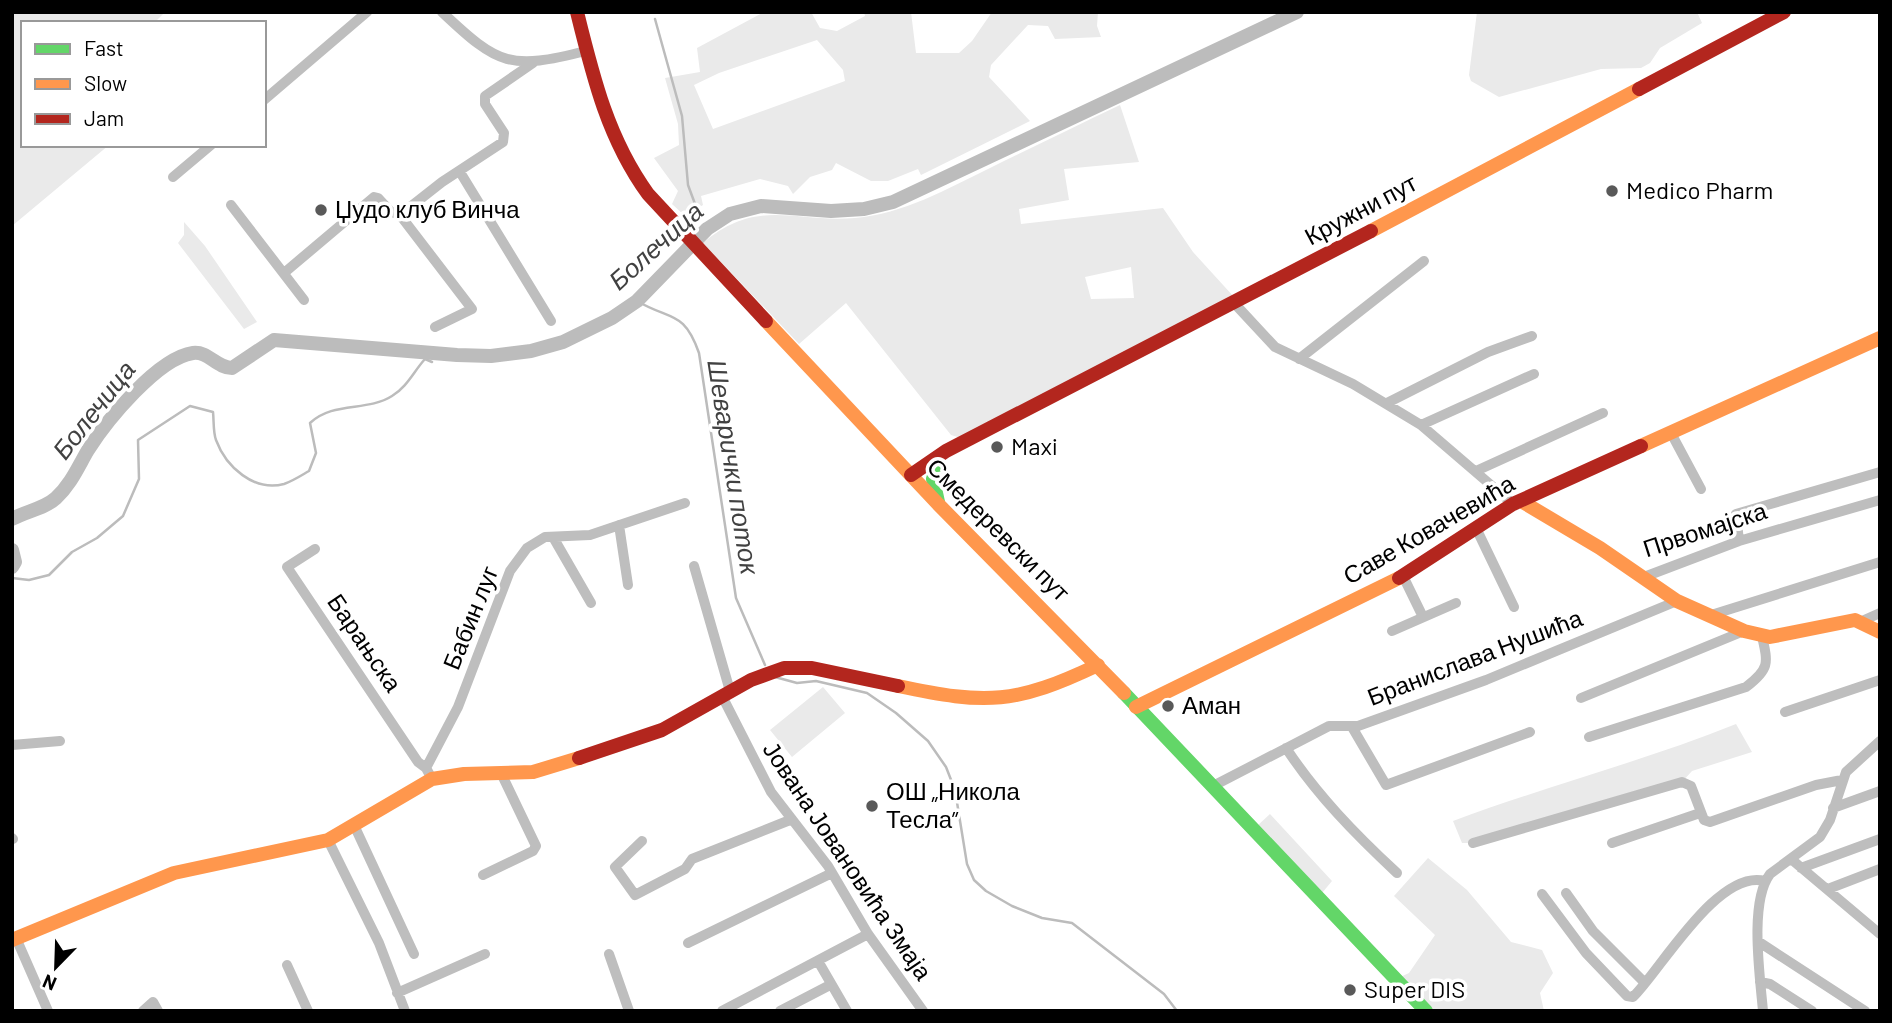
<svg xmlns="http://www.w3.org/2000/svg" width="1892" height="1023" font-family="Barlow,sans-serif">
	<rect width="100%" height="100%" fill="#fff"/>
	<path fill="#eaeaea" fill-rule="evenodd" d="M 16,12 L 165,12 L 154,23 L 23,23 L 23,145 L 109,145 L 12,226 L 12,17 Z
		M 764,12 L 811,12 L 820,28 L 837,31 L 865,16 L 864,12 L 911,12 L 916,53 L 959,53 L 972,41 L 992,12 L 1098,12 L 1097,26 L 1101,37 L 1055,39 L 1048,26 L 1028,25 L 991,65 L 989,77 L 1030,121 L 921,175 L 918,169 L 888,181 L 871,181 L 836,163 L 832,170 L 810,177 L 793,194 L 788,186 L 760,179 L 701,196 L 703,205 L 685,216 L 672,204 L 678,191 L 654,158 L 679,145 L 678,124 L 665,78 L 700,72 L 697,48 ZM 817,40 L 843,70 L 845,81 L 713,129 L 694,85 L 719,73 Z
		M 1477,12 L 1697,12 L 1702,23 L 1660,48 L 1650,63 L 1641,68 L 1601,69 L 1499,97 L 1471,81 L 1469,75 Z
		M 1120,105 L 1139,162 L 1064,169 L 1069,200 L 1019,209 L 1021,224 L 1163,208 L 1193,252 L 1234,297 L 961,438 L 951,435 L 846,303 L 799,344 L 703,243 C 758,197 792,223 855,218 C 903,214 947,189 990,168 C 1033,147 1076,126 1120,105 ZM 1131,267 L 1134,298 L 1091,299 L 1085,277 Z
		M 184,222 L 205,246 L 257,322 L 244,329 L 178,243 L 184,235 Z
		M 823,687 L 845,713 L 792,757 L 770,730 Z
		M 1736,724 L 1752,752 L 1692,771 L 1682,782 L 1473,843 L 1462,843 L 1453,821 C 1547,786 1644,761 1736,724 Z
		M 1270,814 L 1332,881 L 1322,893 L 1257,826 Z
		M 1428,858 L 1467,890 L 1511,942 L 1542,950 L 1553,973 L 1540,993 L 1544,1011 L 1426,1011 L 1396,979 L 1409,973 L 1435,935 L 1394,896 Z"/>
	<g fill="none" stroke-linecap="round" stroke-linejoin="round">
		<path stroke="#bcbcbc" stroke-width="2.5" d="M 655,19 L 682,116 L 688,185 L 698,212
			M 704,224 L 707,229
			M 637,301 C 671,321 684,310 699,353 L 736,598 L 765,665
			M 12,578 L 29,580 L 49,575 L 72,552 L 97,538 L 123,516 L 139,479 L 138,440 L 190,406 L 213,412 C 214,421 213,432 216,440 C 226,467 254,492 284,484 C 293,481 302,475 309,471 L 316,453 L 310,423 C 333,401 367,412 392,396 C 407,387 414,371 425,359 L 432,362
			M 775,677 L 797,683 L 816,681 L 867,693 L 896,713 L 928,741 L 946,767 L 955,790 L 967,864 L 974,880 L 986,891 L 1012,906 L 1042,918 L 1072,923 L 1164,994 L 1177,1011"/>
		<path stroke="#bcbcbc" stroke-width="14" d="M 12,519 C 26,511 44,509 56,498 C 71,484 78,467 88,450 C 107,420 158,358 193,353 C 208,351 217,368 232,368 L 274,340 L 457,355 L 491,356 L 531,351 L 563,342 L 612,318 L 637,301 L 707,229 L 730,214 L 761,206 L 831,211 L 864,209 L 893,202 L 1297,12
			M 12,550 L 15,562 L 12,567"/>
		<path stroke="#bebebe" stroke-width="10" d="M 442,12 C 499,66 510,70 586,51
			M 264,100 L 367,12
			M 460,172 L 551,321
			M 173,177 L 211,145
			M 231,205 L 304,300
			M 400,215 L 472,309 L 435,327
			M 284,273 L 374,197 L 378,198 L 390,211 L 400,215 L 442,182 L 503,142 L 504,133 L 485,104 L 485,96 L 533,63
			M 1235,304 L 1275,347 L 1353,384 L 1421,425 L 1513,504
			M 1299,359 L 1424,261
			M 1387,403 L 1488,352 L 1532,336
			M 1421,425 L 1534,374
			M 1671,433 L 1701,489
			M 1476,471 L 1603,413
			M 619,525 L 628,585
			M 1476,528 L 1514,607
			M 553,537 L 591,603
			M 1739,541 L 1736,514 L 1880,472
			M 315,549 L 287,567 L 418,762 L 426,768
			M 694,566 L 730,691
			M 1403,576 L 1423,617
			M 1644,577 L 1739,541 L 1880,500
			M 1708,616 L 1880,562
			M 1862,621 L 1880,613
			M 1392,631 L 1456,603
			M 722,696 L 771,792 L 828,866 L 868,934 L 923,1011
			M 1581,698 L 1744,631
			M 1785,712 L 1880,680
			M 1352,727 L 1386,785 L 1530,732
			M 1589,737 L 1746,687 C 1770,669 1768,663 1762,636
			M 12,745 L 60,741
			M 1286,748 C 1317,795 1355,834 1397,873
			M 432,779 L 426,768 L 458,707 L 510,571 L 527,548 L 545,537 L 590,535 L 685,503
			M 1213,786 L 1329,726 L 1358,726 L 1486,680 L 1677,601
			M 1833,808 L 1880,791
			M 354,825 L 414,954
			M 12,838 L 13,839
			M 328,840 L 379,943 L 405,1011
			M 642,841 L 615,867 L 635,895 L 685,869 L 692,859 L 790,820
			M 1473,843 L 1682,782 L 1691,786 L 1704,820 L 1710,822 L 1816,785 L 1842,780
			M 1612,843 L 1700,813
			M 1791,859 L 1880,934
			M 1801,868 L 1880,839
			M 483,875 L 533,851 L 536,846 L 501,773
			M 1828,889 L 1880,869
			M 1566,893 L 1593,931 L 1644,982
			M 1542,894 L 1586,953 L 1627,996 L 1633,997 C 1660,971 1718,868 1765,881
			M 16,938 L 48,1011
			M 1759,942 L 1865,1011
			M 688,943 L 832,873
			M 609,954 L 629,1011
			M 818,961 L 847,1011
			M 287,965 L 308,1011
			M 1760,982 L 1770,984 L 1812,1011
			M 397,993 L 485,954
			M 143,1011 L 153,1002 L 158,1011
			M 722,1011 L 868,934
			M 780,1011 L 830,985
			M 1763,1011 C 1760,976 1749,902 1770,874 L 1820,837 L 1830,820 L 1846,772 L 1880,741"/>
		<path stroke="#63d668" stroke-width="14" d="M 938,464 L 933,479 L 938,502
			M 1124,693 L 1426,1011"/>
		<path stroke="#ff974d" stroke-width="14" d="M 1371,231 L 1639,89
			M 766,321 L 938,504 L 1124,693
			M 1641,446 L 1880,338
			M 1521,501 L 1600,548 L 1677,601 L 1744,631 L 1770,637 L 1855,620 L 1880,632
			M 898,686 C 987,705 1016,704 1098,665
			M 1136,707 L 1399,578
			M 12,940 L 174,873 L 328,840 L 432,779 L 464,774 L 533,772 L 579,758"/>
		<path stroke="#b3261e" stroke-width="14" d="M 577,12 C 593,77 608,139 648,194 L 766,321
			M 1639,89 L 1784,12
			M 911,475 L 946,451 L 1371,231
			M 1399,578 L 1513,504 L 1641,446
			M 579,758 L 662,730 L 751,680 L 784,668 L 812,668 L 898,686"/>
	</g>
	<g fill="#595959" stroke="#fff" stroke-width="2.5">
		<circle cx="1612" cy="191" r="7"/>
		<circle cx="321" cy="210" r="7"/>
		<circle cx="997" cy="447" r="7"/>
		<circle cx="1168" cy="706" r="7"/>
		<circle cx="872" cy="806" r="7"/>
		<circle cx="1350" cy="990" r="7"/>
	</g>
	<g text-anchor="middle" stroke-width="7" stroke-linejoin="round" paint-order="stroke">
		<g font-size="24" fill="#000" stroke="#fff" text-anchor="start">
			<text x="1626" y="199">Medico Pharm</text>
			<text x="335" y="218">Џудо клуб Винча</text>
			<text x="1011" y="455">Maxi</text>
			<text x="1182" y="714">Аман</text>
			<text x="886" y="800">ОШ „Никола<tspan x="886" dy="28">Тесла”</tspan></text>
			<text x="1364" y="998">Super DIS</text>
		</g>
		<g font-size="24" fill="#000" stroke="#fff">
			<text transform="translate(1361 210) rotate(-28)" y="8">Кружни пут</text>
			<text transform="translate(998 530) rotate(45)" y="8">Смедеревски пут</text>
			<text transform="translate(1429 530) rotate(-30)" y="8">Саве Ковачевића</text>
			<text transform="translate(1705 530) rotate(-18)" y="8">Првомајска</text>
			<text transform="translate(471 618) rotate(-68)" y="8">Бабин луг</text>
			<text transform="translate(364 643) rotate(56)" y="8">Барањска</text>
			<text transform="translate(1475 658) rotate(-21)" y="8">Бранислава Нушића</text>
			<text transform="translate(847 861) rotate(56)" y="8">Јована Јовановића Змаја</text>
		</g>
		<g font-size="26" font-style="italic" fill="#414141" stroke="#fff">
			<text transform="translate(656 246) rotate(-42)" y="9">Болечица</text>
			<text transform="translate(94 410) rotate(-52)" y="9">Болечица</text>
			<text transform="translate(733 467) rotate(81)" y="9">Шеварички поток</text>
		</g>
	</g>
	<rect width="1892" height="1023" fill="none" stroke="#000000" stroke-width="28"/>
	<rect x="21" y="21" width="245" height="126" fill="#ffffff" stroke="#999999" stroke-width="2"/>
	<rect x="35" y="44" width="35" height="10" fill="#63d668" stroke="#999999" stroke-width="2"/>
	<text x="84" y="56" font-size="21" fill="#000000">Fast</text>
	<rect x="35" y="79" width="35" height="10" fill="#ff974d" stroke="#999999" stroke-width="2"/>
	<text x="84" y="91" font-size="21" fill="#000000">Slow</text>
	<rect x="35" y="114" width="35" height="10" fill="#b3261e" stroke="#999999" stroke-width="2"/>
	<text x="84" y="126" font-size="21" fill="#000000">Jam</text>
	<g transform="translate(56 967) rotate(203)" stroke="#ffffff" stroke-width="5" paint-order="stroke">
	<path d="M0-5L12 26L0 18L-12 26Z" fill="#000000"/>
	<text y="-10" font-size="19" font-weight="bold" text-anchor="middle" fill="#000000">N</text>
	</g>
</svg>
